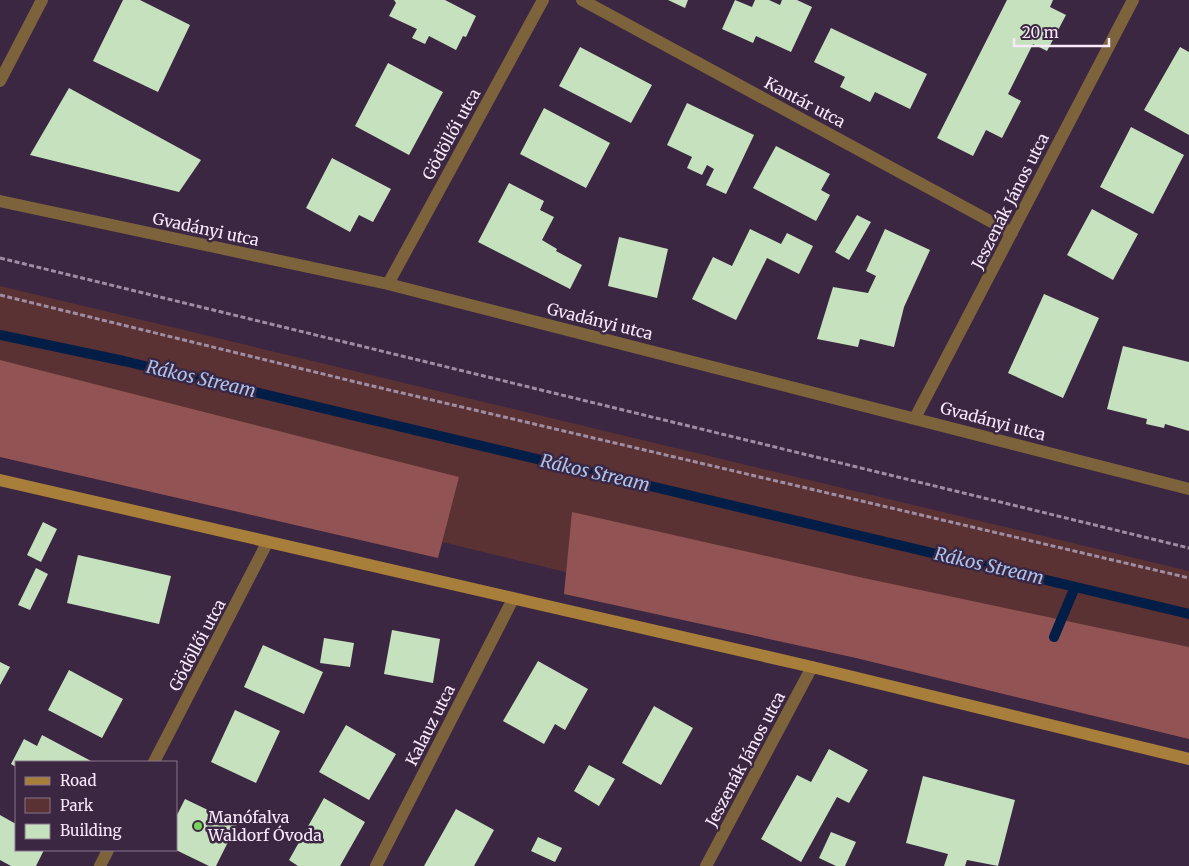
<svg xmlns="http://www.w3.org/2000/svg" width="1189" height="866" font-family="Merriweather,serif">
	<rect width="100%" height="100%" fill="#3c2742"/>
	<path fill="#5a3233" d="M 0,286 L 1189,571 L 1189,724 L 0,434 Z"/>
	<path fill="#925354" d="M 0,360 L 459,477 L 438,558 L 0,457 Z
		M 572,512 L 859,577 L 1189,647 L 1189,739 L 856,658 L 564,594 Z"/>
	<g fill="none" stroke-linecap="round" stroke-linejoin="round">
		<path stroke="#021d46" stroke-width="10" d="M 0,335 L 124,361 L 1189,614
			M 1054,637 L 1075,587"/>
	</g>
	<path fill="#c6e1be" d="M 123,0 L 140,0 L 190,25 L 158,92 L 93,61 Z
		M 394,0 L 445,0 L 476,16 L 466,37 L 463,36 L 456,50 L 429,36 L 425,44 L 412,38 L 417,29 L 389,16 L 396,3 Z
		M 668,0 L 688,0 L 685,8 Z
		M 735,0 L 752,7 L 755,0 L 769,0 L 780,5 L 782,0 L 797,0 L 812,7 L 791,52 L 756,36 L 753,43 L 722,29 Z
		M 1007,0 L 1053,0 L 1050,7 L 1066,15 L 1047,51 L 1033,44 L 1008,94 L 1021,101 L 1002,138 L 986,130 L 973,156 L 937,138 Z
		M 831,28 L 927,74 L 910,109 L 875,92 L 870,102 L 840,87 L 845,77 L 814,62 Z
		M 580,47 L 652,85 L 631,123 L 559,86 Z
		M 1180,47 L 1189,52 L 1189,135 L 1144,110 Z
		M 388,63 L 443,92 L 409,155 L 355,126 Z
		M 69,88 L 201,160 L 179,192 L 30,155 Z
		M 687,103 L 754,135 L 726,194 L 706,185 L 714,169 L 707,165 L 702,175 L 687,168 L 692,157 L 667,145 Z
		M 544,108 L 610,143 L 586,188 L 520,154 Z
		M 1131,127 L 1184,155 L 1153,214 L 1100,187 Z
		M 776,146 L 830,174 L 821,190 L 830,195 L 816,221 L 753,188 Z
		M 332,158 L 391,189 L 373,222 L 359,215 L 350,232 L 306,208 Z
		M 509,183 L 544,201 L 540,210 L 554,217 L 542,240 L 557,249 L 556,251 L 582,265 L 570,289 L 478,242 Z
		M 1092,209 L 1138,234 L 1113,280 L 1067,255 Z
		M 857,215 L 871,222 L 849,260 L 835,252 Z
		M 750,229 L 781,244 L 787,233 L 813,246 L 799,274 L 767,258 L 736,320 L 692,299 L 713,257 L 732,266 Z
		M 885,229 L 930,250 L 904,307 L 894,347 L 860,339 L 858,347 L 817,339 L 833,287 L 868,293 L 876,276 L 866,271 Z
		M 619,237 L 668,249 L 657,298 L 608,286 Z
		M 1044,294 L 1099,318 L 1063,398 L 1008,373 Z
		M 1123,346 L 1189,362 L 1189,431 L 1165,424 L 1164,428 L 1146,424 L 1147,419 L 1107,409 Z
		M 43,522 L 57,529 L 41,562 L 27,555 Z
		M 78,555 L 171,576 L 159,624 L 67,603 Z
		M 36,568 L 48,574 L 30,610 L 18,605 Z
		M 392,630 L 440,639 L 433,683 L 384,674 Z
		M 324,638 L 354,643 L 350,667 L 320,663 Z
		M 263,645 L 323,672 L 304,714 L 244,687 Z
		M 538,661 L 588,689 L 565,730 L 555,724 L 544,744 L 503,721 Z
		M 0,662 L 10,667 L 0,685 Z
		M 69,670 L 123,699 L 102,738 L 48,710 Z
		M 654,706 L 693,728 L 661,785 L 622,763 Z
		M 235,710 L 280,731 L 256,783 L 211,762 Z
		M 346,725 L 396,754 L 369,800 L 319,772 Z
		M 42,735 L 93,762 L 16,762 L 16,767 L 11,764 L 24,739 L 37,746 Z
		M 829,749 L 868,770 L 849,803 L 837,797 L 801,862 L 761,839 L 797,775 L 811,782 Z
		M 589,765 L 615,779 L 599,806 L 574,791 Z
		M 923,776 L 1015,800 L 998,866 L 967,860 L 965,866 L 944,866 L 948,854 L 906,843 Z
		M 324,798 L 365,822 L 340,866 L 298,866 L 289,860 Z
		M 185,799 L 237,824 L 216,866 L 209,866 L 176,850 L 176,817 Z
		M 456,809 L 494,830 L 474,866 L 424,866 Z
		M 0,815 L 16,824 L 16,850 L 44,850 L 36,866 L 11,866 L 0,860 Z
		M 831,832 L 856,842 L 845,866 L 836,866 L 819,858 Z
		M 538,837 L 562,848 L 555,862 L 531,851 Z"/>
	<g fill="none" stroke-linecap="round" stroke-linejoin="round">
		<path stroke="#9f8da4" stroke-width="3" stroke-dasharray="5 2.5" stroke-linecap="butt" d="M 0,258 L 1189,548
			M 0,295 L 364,384 L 1189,578"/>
		<path stroke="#7c633b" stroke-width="12" d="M 582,0 L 1012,233
			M 0,81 L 42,0
			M 0,201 L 388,284 L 1189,489
			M 388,284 L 543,0
			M 915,418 L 1133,0
			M 154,762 L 267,543
			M 100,866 L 108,850
			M 376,866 L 513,599
			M 706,866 L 812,667"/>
		<path stroke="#a77f3b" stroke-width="12" d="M 0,480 L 812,667 L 1189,759"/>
	</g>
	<circle fill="#77d259" stroke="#3c2742" stroke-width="2" cx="198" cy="826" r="5"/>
	<g text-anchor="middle" stroke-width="5" stroke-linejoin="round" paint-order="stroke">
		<g font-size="16" fill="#f8eafc" stroke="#3c2742">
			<text transform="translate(805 102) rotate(28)" y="6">Kantár utca</text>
			<text transform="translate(451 134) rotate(-61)" y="6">Gödöllői utca</text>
			<text transform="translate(1010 201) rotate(-63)" y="6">Jeszenák János utca</text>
			<text transform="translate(206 229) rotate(12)" y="6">Gvadányi utca</text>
			<text transform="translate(600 321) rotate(14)" y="6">Gvadányi utca</text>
			<text transform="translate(993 421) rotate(15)" y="6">Gvadányi utca</text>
			<text transform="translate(197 645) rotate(-62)" y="6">Gödöllői utca</text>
			<text transform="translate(430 725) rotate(-63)" y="6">Kalauz utca</text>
			<text transform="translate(745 759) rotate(-62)" y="6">Jeszenák János utca</text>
		</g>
		<g font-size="16" fill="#f8eafc" stroke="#3c2742" text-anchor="start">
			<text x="208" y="823">Manófalva<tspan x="208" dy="18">Waldorf Óvoda</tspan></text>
		</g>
		<g font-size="18" font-style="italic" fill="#a9c6f1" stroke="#3c2742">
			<text transform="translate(201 379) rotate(13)" y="6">Rákos Stream</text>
			<text transform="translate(595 473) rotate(13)" y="6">Rákos Stream</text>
			<text transform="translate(989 566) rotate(13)" y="6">Rákos Stream</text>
		</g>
	</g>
	<rect x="15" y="761" width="162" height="90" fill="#3c2742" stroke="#87758c"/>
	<rect x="25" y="777" width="25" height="8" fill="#a77f3b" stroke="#87758c"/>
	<text x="60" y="786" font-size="15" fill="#f8eafc">Road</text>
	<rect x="25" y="798" width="25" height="15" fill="#5a3233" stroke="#87758c"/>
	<text x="60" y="811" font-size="15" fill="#f8eafc">Park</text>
	<rect x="25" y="824" width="25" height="15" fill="#c6e1be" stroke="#87758c"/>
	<text x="60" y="836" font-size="15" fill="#f8eafc">Building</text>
	<path d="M1014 38v8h95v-8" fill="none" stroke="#f8eafc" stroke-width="2.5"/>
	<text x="1022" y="38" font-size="15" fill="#f8eafc" stroke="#3c2742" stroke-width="4" paint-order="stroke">20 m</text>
</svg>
